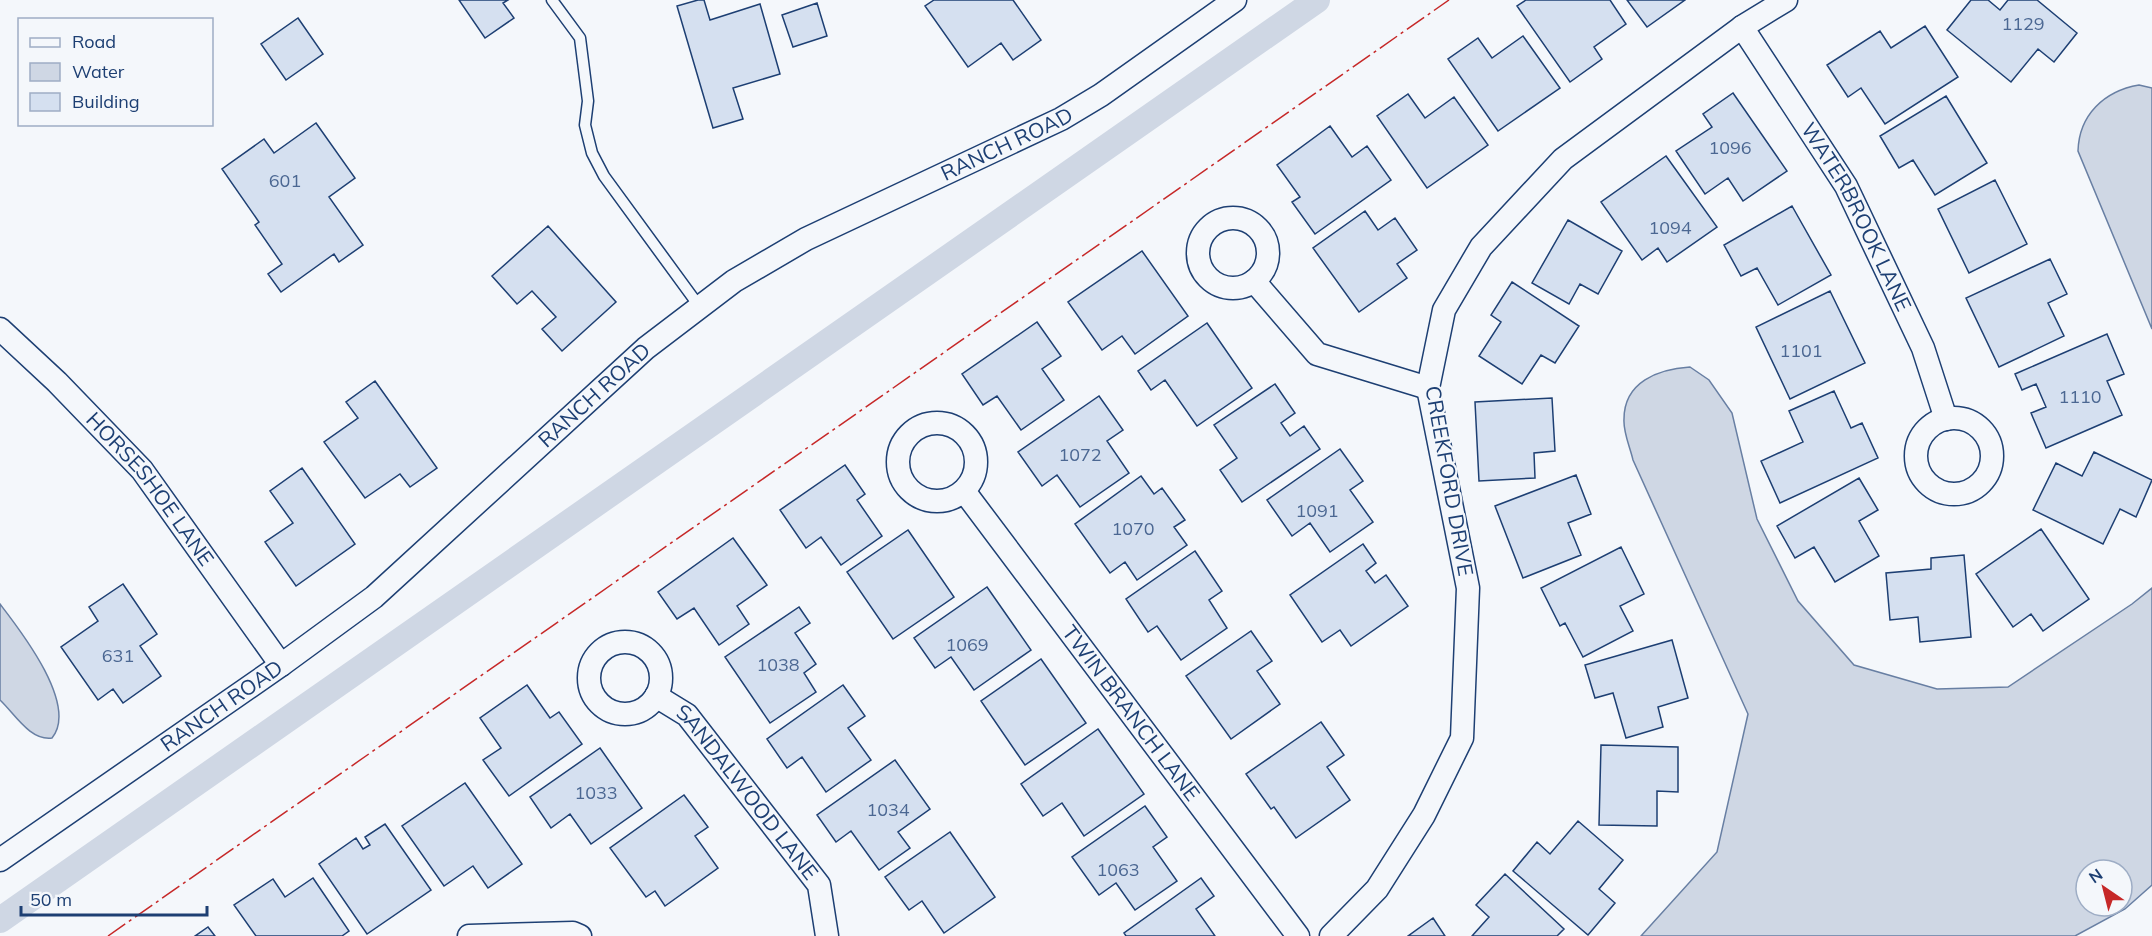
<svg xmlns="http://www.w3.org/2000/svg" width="2152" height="936" font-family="Mulish,sans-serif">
	<rect width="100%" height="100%" fill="#f4f7fb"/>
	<path fill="#cfd7e4" stroke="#687fa3" stroke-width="1.5" fill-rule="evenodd" d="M 2139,85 L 2152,88 L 2152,329 L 2078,151 C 2079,115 2104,91 2139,85 Z
		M 1690,367 L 1709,380 L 1732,413 L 1757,519 L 1798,601 L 1854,665 L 1937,689 L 2008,687 L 2132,604 L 2152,588 L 2152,885 L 2125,909 L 2075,936 L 1641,936 L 1717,852 L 1748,714 L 1633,460 C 1630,447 1623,432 1624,419 C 1624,382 1658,369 1690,367 ZM 2086,870 L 2122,870 L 2122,906 L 2086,906 Z
		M 0,604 C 20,630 79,705 52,738 C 30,741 15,714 0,700 Z"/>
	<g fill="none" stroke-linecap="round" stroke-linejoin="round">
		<path stroke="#cfd7e4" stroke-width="26" d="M 0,920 L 1317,0"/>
	</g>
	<path fill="#d5e0f0" stroke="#1d3f73" stroke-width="1.5" d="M 459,0 L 508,0 L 503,3 L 514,18 L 485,38 Z
		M 698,0 L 704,0 L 710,20 L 760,4 L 780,74 L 733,88 L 743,119 L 713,128 L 677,6 Z
		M 934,0 L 1013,0 L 1041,40 L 1013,60 L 1001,43 L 968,67 L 925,6 Z
		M 1526,0 L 1610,0 L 1626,24 L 1594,47 L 1602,59 L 1570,82 L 1517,6 Z
		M 1627,0 L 1685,0 L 1647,27 Z
		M 1971,0 L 1988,0 L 2000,10 L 2008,0 L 2037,0 L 2077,33 L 2054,62 L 2038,49 L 2011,82 L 1947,30 Z
		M 817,3 L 827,36 L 793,47 L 782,15 Z
		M 298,18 L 323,54 L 286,80 L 261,44 Z
		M 1925,26 L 1958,77 L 1885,124 L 1861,88 L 1848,97 L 1827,65 L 1880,31 L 1891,48 Z
		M 1523,36 L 1560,88 L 1498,131 L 1448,59 L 1478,38 L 1492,58 Z
		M 1733,93 L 1787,171 L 1743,201 L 1728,178 L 1705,194 L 1676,151 L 1712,127 L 1703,114 Z
		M 1408,94 L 1425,118 L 1454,97 L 1488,145 L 1427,188 L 1377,116 Z
		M 1946,96 L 1987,163 L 1935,195 L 1913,160 L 1899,168 L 1880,136 Z
		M 316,123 L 355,178 L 329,197 L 363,245 L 339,262 L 334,254 L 281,292 L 268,274 L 282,264 L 255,225 L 259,222 L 222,169 L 264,139 L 274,153 Z
		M 1330,126 L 1352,157 L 1367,146 L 1391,180 L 1315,234 L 1292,202 L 1300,197 L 1277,165 Z
		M 1666,156 L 1717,227 L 1667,262 L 1658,248 L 1642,260 L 1601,202 Z
		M 1995,180 L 2027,244 L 1969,273 L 1938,209 Z
		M 1792,206 L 1831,275 L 1778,305 L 1757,268 L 1741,276 L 1724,245 Z
		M 1365,211 L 1378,230 L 1395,218 L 1417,250 L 1397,264 L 1407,278 L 1359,312 L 1313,248 Z
		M 1568,220 L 1622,251 L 1598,294 L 1580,284 L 1569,304 L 1532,283 Z
		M 548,226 L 616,302 L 562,351 L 542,329 L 556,317 L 532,291 L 517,304 L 492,276 Z
		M 1142,251 L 1188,316 L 1135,354 L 1122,336 L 1102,350 L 1068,302 Z
		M 2050,259 L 2067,294 L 2048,303 L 2064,336 L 1999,367 L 1966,298 Z
		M 1512,282 L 1579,326 L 1555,363 L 1541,355 L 1522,384 L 1479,356 L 1501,322 L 1491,315 Z
		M 1830,291 L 1865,363 L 1790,399 L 1756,327 Z
		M 1037,322 L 1061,356 L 1042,369 L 1064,400 L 1021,430 L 997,396 L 983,405 L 962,374 Z
		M 1207,323 L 1252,388 L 1197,426 L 1165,380 L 1151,390 L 1138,371 Z
		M 2107,334 L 2124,374 L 2107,381 L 2122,415 L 2046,448 L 2031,413 L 2046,407 L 2036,384 L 2022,390 L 2015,374 Z
		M 375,381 L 437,468 L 410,487 L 400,474 L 365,498 L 324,442 L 358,418 L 346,402 Z
		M 1275,384 L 1295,413 L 1281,423 L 1290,436 L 1304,426 L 1320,449 L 1242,502 L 1220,470 L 1237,458 L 1214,425 Z
		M 1834,391 L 1851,428 L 1862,423 L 1878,458 L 1780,503 L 1761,461 L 1803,442 L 1789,411 Z
		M 1099,396 L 1123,430 L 1107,441 L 1129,473 L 1080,507 L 1057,475 L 1042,486 L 1018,452 Z
		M 1552,398 L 1555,451 L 1534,453 L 1535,478 L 1479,481 L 1475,402 Z
		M 1340,449 L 1363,481 L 1350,490 L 1373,522 L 1330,552 L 1310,523 L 1292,536 L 1267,500 Z
		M 2094,452 L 2152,480 L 2136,517 L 2120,509 L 2103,544 L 2033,510 L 2056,463 L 2082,476 Z
		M 845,465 L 865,494 L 857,500 L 882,536 L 841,565 L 821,537 L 806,548 L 780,510 Z
		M 302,468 L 355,544 L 296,586 L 265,542 L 293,523 L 270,491 Z
		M 1576,475 L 1591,514 L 1568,523 L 1581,555 L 1523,578 L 1495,506 Z
		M 1141,476 L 1154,494 L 1162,488 L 1185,520 L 1174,527 L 1187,545 L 1137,580 L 1125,562 L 1110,573 L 1075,524 Z
		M 1859,478 L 1878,510 L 1859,521 L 1879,556 L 1835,582 L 1814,547 L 1795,558 L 1777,526 Z
		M 2041,529 L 2089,599 L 2043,631 L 2031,614 L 2013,627 L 1976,574 Z
		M 908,530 L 954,597 L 893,639 L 847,572 Z
		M 733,538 L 767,585 L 737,606 L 749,624 L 719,645 L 694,608 L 677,619 L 658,592 Z
		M 1363,544 L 1376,563 L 1366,571 L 1375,583 L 1386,575 L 1408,606 L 1351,646 L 1340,630 L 1322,642 L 1290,595 Z
		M 1621,547 L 1644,594 L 1620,606 L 1633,631 L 1583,657 L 1565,623 L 1560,626 L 1541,588 Z
		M 1195,551 L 1222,591 L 1209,600 L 1227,628 L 1181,660 L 1157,626 L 1148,632 L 1126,599 Z
		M 1964,555 L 1971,637 L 1920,642 L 1918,617 L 1890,620 L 1886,573 L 1931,569 L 1931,558 Z
		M 123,584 L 157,634 L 140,646 L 161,676 L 123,703 L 113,689 L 98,700 L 61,647 L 98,621 L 89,607 Z
		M 987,587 L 1031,650 L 974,690 L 951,657 L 935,668 L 914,638 Z
		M 799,607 L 810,623 L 795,633 L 816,664 L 804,673 L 816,692 L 770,723 L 725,657 Z
		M 1251,631 L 1272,661 L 1257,671 L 1280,704 L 1231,739 L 1186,676 Z
		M 1672,640 L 1688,698 L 1658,707 L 1663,727 L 1626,738 L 1613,693 L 1595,698 L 1585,665 Z
		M 1041,659 L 1086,723 L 1025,765 L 981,701 Z
		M 527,685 L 550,718 L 559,712 L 582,744 L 509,796 L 483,760 L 501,748 L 480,718 Z
		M 843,685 L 865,716 L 848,728 L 871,760 L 826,792 L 802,757 L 787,768 L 767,739 Z
		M 1321,722 L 1344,755 L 1327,767 L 1350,800 L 1296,838 L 1274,807 L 1271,809 L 1246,774 Z
		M 1098,729 L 1144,794 L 1084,836 L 1062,803 L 1043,816 L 1021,784 Z
		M 1601,745 L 1678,747 L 1678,792 L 1657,791 L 1657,826 L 1599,825 Z
		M 600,748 L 642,808 L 591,844 L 570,814 L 551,828 L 530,797 Z
		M 895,760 L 930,809 L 898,832 L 910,848 L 879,870 L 851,831 L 836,842 L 817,815 Z
		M 465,783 L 522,864 L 488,888 L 473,866 L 444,886 L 402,826 Z
		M 684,795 L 708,827 L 695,836 L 718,868 L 665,906 L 655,891 L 646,897 L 610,848 Z
		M 1145,806 L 1167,837 L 1153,847 L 1177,881 L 1135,910 L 1116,883 L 1099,895 L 1072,857 Z
		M 1578,821 L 1623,860 L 1599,889 L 1615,903 L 1588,935 L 1513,871 L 1537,842 L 1550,854 Z
		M 385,824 L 431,890 L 367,934 L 319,864 L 356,838 L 363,849 L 370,845 L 365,837 Z
		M 950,832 L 995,897 L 944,933 L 922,901 L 909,910 L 885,877 Z
		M 1505,874 L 1564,929 L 1557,936 L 1472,936 L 1489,917 L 1476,905 Z
		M 313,878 L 349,931 L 342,936 L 256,936 L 234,905 L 273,879 L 285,897 Z
		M 1201,878 L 1214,896 L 1196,909 L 1215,936 L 1126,936 L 1124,933 Z
		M 1433,918 L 1445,936 L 1408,936 Z
		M 208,927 L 215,936 L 195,936 Z"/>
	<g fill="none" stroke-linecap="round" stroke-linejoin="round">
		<defs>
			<path id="lane" d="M 552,0 L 580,38 L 588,101 L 585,125 L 592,153 L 604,176 L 699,306"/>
			<g id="street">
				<path id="s1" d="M 1742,27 L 1846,186 L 1923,348 L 1946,419"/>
				<circle cx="1233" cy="253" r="35"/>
				<path d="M 1254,281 L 1317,354 L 1428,388"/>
				<path id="s2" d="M 0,329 L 57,382 L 142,470 L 281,665"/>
				<circle cx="1954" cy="456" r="38"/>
				<circle cx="937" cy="462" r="39"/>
				<path id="s3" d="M 964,491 L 1298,936"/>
				<circle cx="625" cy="678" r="36"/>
				<path id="s4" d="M 656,696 L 687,715 L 819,885 L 827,936"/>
				<path id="s5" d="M 0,860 L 281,665 L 374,597 L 646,348 L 734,281 L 806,239 L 1061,119 L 1101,95 L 1235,0"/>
				<path d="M 469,936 L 573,933 L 580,936"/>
				<path d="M 1331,936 L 1377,889 L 1424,815 L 1462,738 L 1468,588 L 1428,388 L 1444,310 L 1481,247 L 1563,159 L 1742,27 L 1786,0"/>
			</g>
		</defs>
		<use href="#lane" stroke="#1d3f73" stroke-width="13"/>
		<use href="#street" stroke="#1d3f73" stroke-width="25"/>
		<use href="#lane" stroke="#f4f7fb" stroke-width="10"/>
		<use href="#street" stroke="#f4f7fb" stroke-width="22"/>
		<path stroke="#c62828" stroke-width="1.5" stroke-dasharray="21 4.5 3 4.5" stroke-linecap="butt" d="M 108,936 L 1449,0"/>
	</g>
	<g text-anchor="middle" stroke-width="4.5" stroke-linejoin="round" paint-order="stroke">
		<g font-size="18" fill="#4b6792">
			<text x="2023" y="30">1129</text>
			<text x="1730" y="154">1096</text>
			<text x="285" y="187">601</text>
			<text x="1670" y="234">1094</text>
			<text x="1801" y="357">1101</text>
			<text x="2080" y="403">1110</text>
			<text x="1080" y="461">1072</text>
			<text x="1317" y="517">1091</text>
			<text x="1133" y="535">1070</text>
			<text x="967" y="651">1069</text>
			<text x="118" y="662">631</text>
			<text x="778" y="671">1038</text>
			<text x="596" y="799">1033</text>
			<text x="888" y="816">1034</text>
			<text x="1118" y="876">1063</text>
		</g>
		<g font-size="21" fill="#1d3f73" stroke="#f4f7fb">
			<text dy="7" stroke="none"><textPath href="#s5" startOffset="1242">RANCH ROAD</textPath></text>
			<text dy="7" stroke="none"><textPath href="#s1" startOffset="222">WATERBROOK LANE</textPath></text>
			<text dy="7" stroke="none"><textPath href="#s5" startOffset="756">RANCH ROAD</textPath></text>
			<text transform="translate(1449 481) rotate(80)" y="7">CREEKFORD DRIVE</text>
			<text dy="7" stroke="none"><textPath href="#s2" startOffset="220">HORSESHOE LANE</textPath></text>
			<text dy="7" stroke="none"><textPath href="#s5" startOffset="270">RANCH ROAD</textPath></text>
			<text dy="7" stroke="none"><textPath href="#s3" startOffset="278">TWIN BRANCH LANE</textPath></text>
			<text dy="7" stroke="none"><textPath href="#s4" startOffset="134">SANDALWOOD LANE</textPath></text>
		</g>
	</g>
	<rect x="18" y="18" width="195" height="108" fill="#f4f7fb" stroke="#9eadc5" stroke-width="1.5"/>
	<rect x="30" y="38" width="30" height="9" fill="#f4f7fb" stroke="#9eadc5" stroke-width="1.5"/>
	<text x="72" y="48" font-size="18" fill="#1d3f73">Road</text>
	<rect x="30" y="63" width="30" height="18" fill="#cfd7e4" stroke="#9eadc5" stroke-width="1.5"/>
	<text x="72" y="78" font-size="18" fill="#1d3f73">Water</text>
	<rect x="30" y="93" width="30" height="18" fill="#d5e0f0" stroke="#9eadc5" stroke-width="1.5"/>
	<text x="72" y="108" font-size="18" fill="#1d3f73">Building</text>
	<g transform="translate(2104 888) rotate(325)"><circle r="28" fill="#f4f7fb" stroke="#9eadc5" stroke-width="1.5"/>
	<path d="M0-4.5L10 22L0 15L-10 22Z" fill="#c62828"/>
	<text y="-9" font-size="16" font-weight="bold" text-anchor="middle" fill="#1d3f73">N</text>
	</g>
	<path d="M21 906v9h186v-9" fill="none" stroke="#1d3f73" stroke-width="3"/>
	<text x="30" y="906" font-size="18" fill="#1d3f73" stroke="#f4f7fb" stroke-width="4.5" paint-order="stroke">50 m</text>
</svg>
